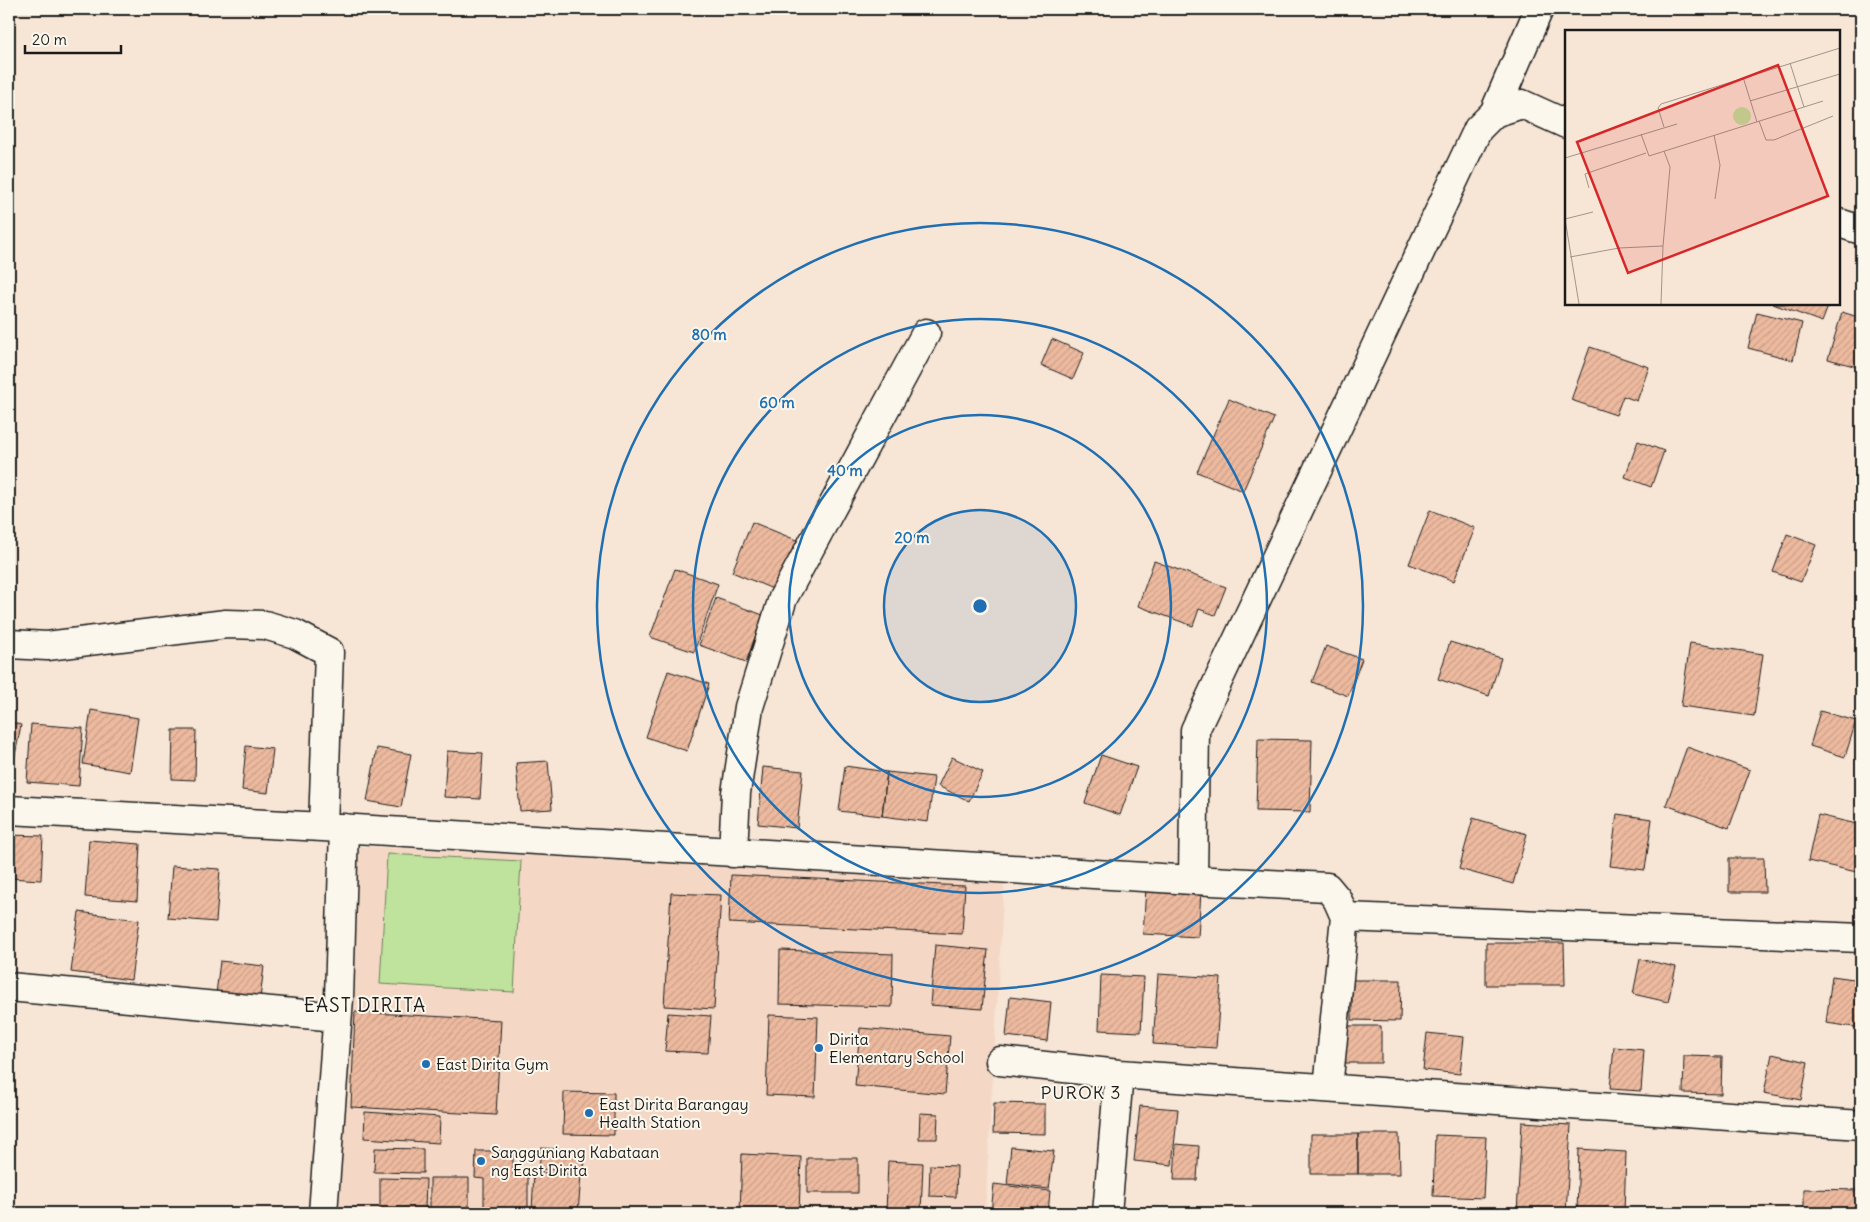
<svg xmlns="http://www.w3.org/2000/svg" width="1870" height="1222" font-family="Delius,sans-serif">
	<defs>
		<pattern id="building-hatch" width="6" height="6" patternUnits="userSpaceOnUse" patternTransform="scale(1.25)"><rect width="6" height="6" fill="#edba9f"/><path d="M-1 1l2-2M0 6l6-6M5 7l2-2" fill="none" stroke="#cb9f88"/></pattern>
	</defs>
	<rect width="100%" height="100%" fill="#f7e5d5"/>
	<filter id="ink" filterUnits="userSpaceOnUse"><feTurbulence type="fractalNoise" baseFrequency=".02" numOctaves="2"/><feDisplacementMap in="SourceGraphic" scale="10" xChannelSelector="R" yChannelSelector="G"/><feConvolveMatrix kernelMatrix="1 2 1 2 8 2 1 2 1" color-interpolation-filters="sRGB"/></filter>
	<g filter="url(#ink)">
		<path fill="#f4d8c5" d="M 357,846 L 1004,882 L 985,1213 L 391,1213 L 339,1211 Z"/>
		<path fill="#bfe39d" stroke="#6e805c" d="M 387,854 L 521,861 L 514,992 L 380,984 Z"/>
		<path fill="url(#building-hatch)" stroke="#1c1c1c" d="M 1773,304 L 1829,304 L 1822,322 Z
			M 1757,312 L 1802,323 L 1793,360 L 1748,348 Z
			M 1842,312 L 1861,318 L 1861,368 L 1828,359 Z
			M 1052,339 L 1084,353 L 1073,379 L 1041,365 Z
			M 1590,347 L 1649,367 L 1637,401 L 1623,396 L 1616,415 L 1571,400 Z
			M 1229,399 L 1274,418 L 1243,491 L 1197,472 Z
			M 1861,439 L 1861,455 L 1856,453 Z
			M 1638,441 L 1664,451 L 1651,487 L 1625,477 Z
			M 1430,510 L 1475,528 L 1454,581 L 1409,564 Z
			M 752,522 L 801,542 L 780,592 L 732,572 Z
			M 1787,534 L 1816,545 L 1801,582 L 1773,572 Z
			M 1154,561 L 1226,587 L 1215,615 L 1199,609 L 1193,626 L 1138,606 Z
			M 675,569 L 718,584 L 694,652 L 650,637 Z
			M 716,598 L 763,615 L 746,662 L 699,645 Z
			M 1450,642 L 1501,658 L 1489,696 L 1438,679 Z
			M 1690,643 L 1763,654 L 1754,716 L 1681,706 Z
			M 1326,646 L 1362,659 L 1348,696 L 1312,682 Z
			M 668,671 L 709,684 L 687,751 L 646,737 Z
			M 91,710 L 138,718 L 130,772 L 83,764 Z
			M 1820,711 L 1856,721 L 1845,757 L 1810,746 Z
			M 9,722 L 21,725 L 9,786 Z
			M 31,724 L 83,728 L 79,786 L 27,782 Z
			M 173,730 L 196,730 L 195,780 L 172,779 Z
			M 1258,739 L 1312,740 L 1310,812 L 1256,811 Z
			M 246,746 L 273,749 L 268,793 L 242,790 Z
			M 1687,747 L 1750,770 L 1729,828 L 1666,805 Z
			M 377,748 L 411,754 L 401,807 L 367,801 Z
			M 447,751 L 483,753 L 480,799 L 444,797 Z
			M 1101,755 L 1137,767 L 1120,815 L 1085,803 Z
			M 952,757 L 983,772 L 969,801 L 938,786 Z
			M 548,761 L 552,809 L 520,811 L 516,763 Z
			M 845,766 L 887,772 L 882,816 L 839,811 Z
			M 763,767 L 803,771 L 797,828 L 758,824 Z
			M 887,772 L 934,777 L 928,822 L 882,816 Z
			M 1617,814 L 1652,819 L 1645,870 L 1610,866 Z
			M 1818,815 L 1861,825 L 1861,873 L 1808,861 Z
			M 1473,818 L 1527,834 L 1513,884 L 1459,869 Z
			M 9,835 L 43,836 L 41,880 L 9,878 Z
			M 89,840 L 140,844 L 137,901 L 85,897 Z
			M 1729,858 L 1764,858 L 1765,892 L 1729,892 Z
			M 172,866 L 220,869 L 216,922 L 168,918 Z
			M 731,875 L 965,886 L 962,934 L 729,923 Z
			M 1146,888 L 1201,892 L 1198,937 L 1143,934 Z
			M 671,893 L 721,895 L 714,1009 L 664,1006 Z
			M 79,912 L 139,920 L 131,980 L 71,972 Z
			M 1486,943 L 1564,943 L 1565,985 L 1486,985 Z
			M 935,945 L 988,950 L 982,1009 L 930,1005 Z
			M 780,950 L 893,954 L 892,1007 L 779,1004 Z
			M 1640,959 L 1676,967 L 1668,1002 L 1633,994 Z
			M 220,961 L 264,966 L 260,999 L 216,994 Z
			M 1158,974 L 1221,978 L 1216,1048 L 1153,1044 Z
			M 1101,975 L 1144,977 L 1141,1032 L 1099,1030 Z
			M 1832,976 L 1861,980 L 1861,1028 L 1826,1023 Z
			M 1352,980 L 1401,980 L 1400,1021 L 1352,1020 Z
			M 1010,997 L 1051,1002 L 1047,1041 L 1006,1036 Z
			M 355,1012 L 501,1020 L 496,1115 L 351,1107 Z
			M 668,1013 L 711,1016 L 708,1053 L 665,1051 Z
			M 769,1015 L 818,1017 L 815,1097 L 766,1095 Z
			M 1339,1026 L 1381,1026 L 1381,1063 L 1340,1063 Z
			M 860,1028 L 950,1036 L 945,1094 L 855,1086 Z
			M 1427,1033 L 1464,1037 L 1460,1074 L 1423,1070 Z
			M 1614,1047 L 1644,1050 L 1641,1091 L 1610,1089 Z
			M 1772,1054 L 1808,1062 L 1801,1100 L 1764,1093 Z
			M 1684,1056 L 1722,1057 L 1721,1094 L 1683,1093 Z
			M 564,1092 L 614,1093 L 614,1135 L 563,1134 Z
			M 994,1103 L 1045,1104 L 1045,1134 L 993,1133 Z
			M 1140,1106 L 1178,1109 L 1172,1165 L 1134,1161 Z
			M 365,1112 L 440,1117 L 439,1143 L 364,1138 Z
			M 920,1113 L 938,1114 L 937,1139 L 919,1139 Z
			M 1522,1122 L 1571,1125 L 1566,1213 L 1517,1213 Z
			M 1311,1134 L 1358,1134 L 1358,1174 L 1311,1174 Z
			M 1358,1134 L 1399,1134 L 1400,1174 L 1358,1174 Z
			M 1435,1135 L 1486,1137 L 1483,1198 L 1433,1196 Z
			M 1176,1144 L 1199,1146 L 1197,1180 L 1174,1180 Z
			M 1011,1147 L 1054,1151 L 1049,1189 L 1007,1184 Z
			M 375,1148 L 423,1149 L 423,1173 L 374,1172 Z
			M 541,1148 L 585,1151 L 584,1172 L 539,1169 Z
			M 1579,1149 L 1626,1152 L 1624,1213 L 1577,1213 Z
			M 476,1151 L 513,1151 L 513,1175 L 528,1175 L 528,1212 L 484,1211 L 484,1179 L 475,1178 Z
			M 742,1154 L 801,1157 L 799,1213 L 740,1213 Z
			M 807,1158 L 858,1158 L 858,1193 L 807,1193 Z
			M 888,1161 L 923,1163 L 921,1213 L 886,1213 Z
			M 930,1165 L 957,1166 L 956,1197 L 929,1196 Z
			M 534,1172 L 581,1175 L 578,1213 L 532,1211 Z
			M 380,1178 L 426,1179 L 425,1210 L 380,1210 Z
			M 430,1178 L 469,1178 L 469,1213 L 430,1213 Z
			M 994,1184 L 1050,1191 L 1048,1213 L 991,1213 Z
			M 1804,1189 L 1861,1190 L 1861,1213 L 1804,1213 Z"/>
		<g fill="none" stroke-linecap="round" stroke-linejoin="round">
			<defs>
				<path id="minor" d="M 1494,113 L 1539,9
					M 1839,223 L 1861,230
					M 9,644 L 47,646 L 226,624 L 265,625 L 295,634 L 329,652 L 323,827
					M 9,810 L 323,827 L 1193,880 L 1327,887 L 1337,899 L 1345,917 L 1328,1088
					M 733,853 L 736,793 L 749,707 L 783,598 L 926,333
					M 1193,880 L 1195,730 L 1478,129 L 1494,113 L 1522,104 L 1566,124
					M 1345,917 L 1861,938
					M 9,987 L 337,1017
					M 1000,1061 L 1119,1074 L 1861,1125
					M 323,1213 L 339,998 L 344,828
					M 1107,1213 L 1119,1074"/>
			</defs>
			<use href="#minor" stroke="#1c1c1c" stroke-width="31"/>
			<use href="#minor" stroke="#fbf7ec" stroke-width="28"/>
		</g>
	</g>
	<circle cx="980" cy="606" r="96" fill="#1f6fb2" fill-opacity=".12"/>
	<g fill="none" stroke="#1f6fb2" stroke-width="2.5">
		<circle cx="980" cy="606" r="96"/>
		<circle cx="980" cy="606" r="191"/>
		<circle cx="980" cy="606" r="287"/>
		<circle cx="980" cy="606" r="383"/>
	</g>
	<g fill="#1f6fb2" stroke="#fbf7ec" stroke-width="2">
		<circle cx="819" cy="1048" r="5"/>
		<circle cx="426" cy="1064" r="5"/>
		<circle cx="589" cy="1113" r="5"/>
		<circle cx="481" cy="1161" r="5"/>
	</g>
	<g text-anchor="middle" stroke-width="4" stroke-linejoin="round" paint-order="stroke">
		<g font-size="16" fill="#1c1c1c" stroke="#fbf7ec" text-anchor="start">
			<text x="829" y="1045">Dirita<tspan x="829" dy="18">Elementary School</tspan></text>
			<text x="436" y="1070">East Dirita Gym</text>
			<text x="599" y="1110">East Dirita Barangay<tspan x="599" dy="18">Health Station</tspan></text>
			<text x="491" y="1158">Sangguniang Kabataan<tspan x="491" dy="18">ng East Dirita</tspan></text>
		</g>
		<g font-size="18" letter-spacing="1" fill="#1c1c1c" stroke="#fbf7ec">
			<text x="1081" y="1099">PUROK 3</text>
		</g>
		<g font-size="19" letter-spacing="1" fill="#1c1c1c" stroke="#fbf7ec">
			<text x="365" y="1012">EAST DIRITA</text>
		</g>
	</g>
	<g transform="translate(1565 30)">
		<rect width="275" height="275" fill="#f7e5d5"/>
		<path d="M168 86a9 9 0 1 1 18 0a9 9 0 1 1-18 0Z" fill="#bfe39d"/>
		<path fill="none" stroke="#9f958b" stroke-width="1" d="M 225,33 L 239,77M 178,47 L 192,92M 185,71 L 275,44M 194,91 L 201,110 L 209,110 L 268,86M 99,97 L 93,78 L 96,74 L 275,18M 76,104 L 84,126 L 258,71M 149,105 L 155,135 L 150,169M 0,128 L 112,94M 24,158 L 20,144 L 81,123M 0,189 L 28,182M 0,189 L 14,274M 54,218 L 98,216 L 105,137 L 99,121M 5,227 L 54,218 L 55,225M 96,274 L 98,216"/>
		<path fill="#d62828" fill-opacity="0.15" stroke="#d62828" stroke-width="2.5" d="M 213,35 L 263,166 L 63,243 L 12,112 Z"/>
		<rect width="275" height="275" fill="none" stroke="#1c1c1c" stroke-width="2.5"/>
	</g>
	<circle cx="980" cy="606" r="8" fill="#1f6fb2" stroke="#fbf7ec" stroke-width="2.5"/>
	<g font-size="15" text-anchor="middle" font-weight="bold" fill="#1f6fb2" stroke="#fbf7ec" stroke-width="4" stroke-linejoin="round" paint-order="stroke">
		<text x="709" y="340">80 m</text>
		<text x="777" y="408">60 m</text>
		<text x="845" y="476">40 m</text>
		<text x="912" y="543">20 m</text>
	</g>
	<rect width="1870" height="1222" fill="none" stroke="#fbf7ec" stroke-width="30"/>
	<rect x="15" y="15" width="1840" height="1192" fill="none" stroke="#1c1c1c" stroke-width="2" filter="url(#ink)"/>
	<path d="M25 45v8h96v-8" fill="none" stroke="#1c1c1c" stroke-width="2.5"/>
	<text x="32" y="45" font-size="15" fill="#1c1c1c" stroke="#fbf7ec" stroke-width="4" paint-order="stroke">20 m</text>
</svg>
